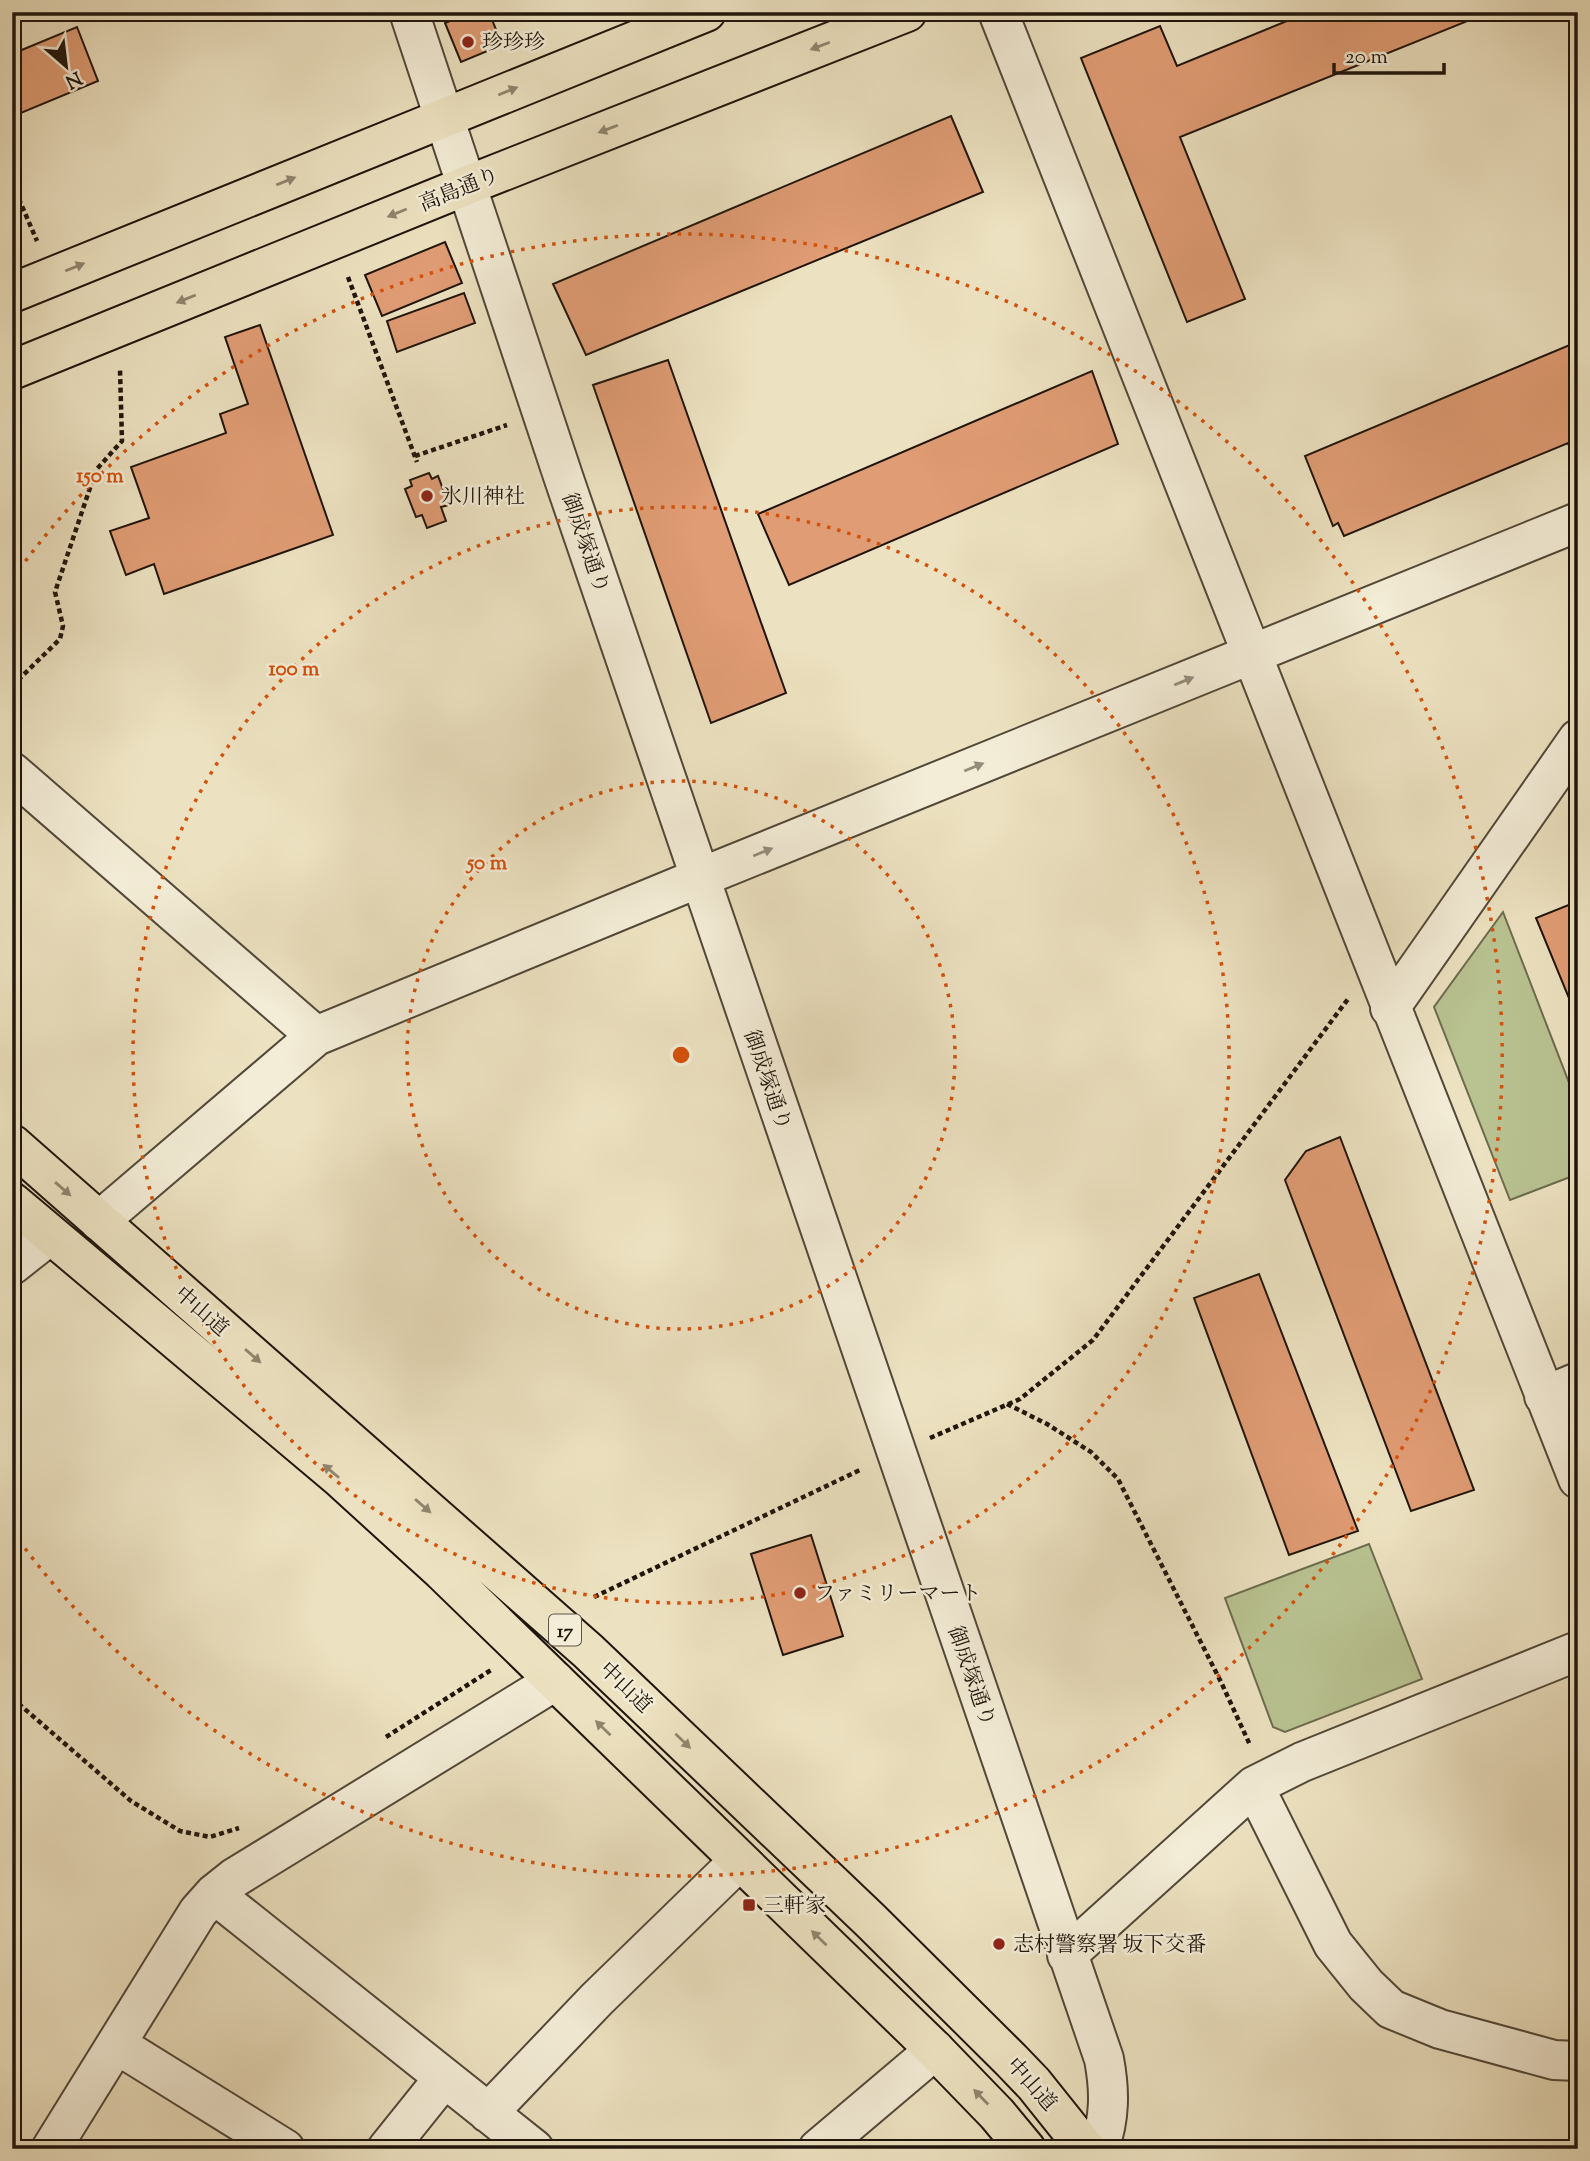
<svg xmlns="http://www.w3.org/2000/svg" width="1590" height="2161" font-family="'Sorts Mill Goudy','Noto Serif JP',serif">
	<rect width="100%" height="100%" fill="#ece1c0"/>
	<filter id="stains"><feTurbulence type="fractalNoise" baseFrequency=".00286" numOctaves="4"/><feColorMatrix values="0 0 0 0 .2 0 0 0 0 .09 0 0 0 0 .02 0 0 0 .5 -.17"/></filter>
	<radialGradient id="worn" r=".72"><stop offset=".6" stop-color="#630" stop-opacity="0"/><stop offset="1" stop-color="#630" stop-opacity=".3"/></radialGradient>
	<path fill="#b9c291" stroke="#6c6c4e" stroke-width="2" d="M 1503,912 L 1578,1106 L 1578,1174 L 1510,1200 L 1434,1007 Z
		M 1369,1544 L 1422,1679 L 1285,1732 L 1273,1727 L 1225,1598 Z"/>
	<path fill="#e09c74" stroke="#1f150c" stroke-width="2" d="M 472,12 L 489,12 L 502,45 L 461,62 L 445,23 Z
		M 1309,12 L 1479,12 L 1480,16 L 1180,137 L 1245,299 L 1187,322 L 1081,58 L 1160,26 L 1177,66 Z
		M 77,27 L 98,81 L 16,115 L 12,105 L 12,54 Z
		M 951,116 L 983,192 L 586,355 L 553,284 Z
		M 445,242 L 462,283 L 382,316 L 365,275 Z
		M 464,293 L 475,323 L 397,352 L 387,321 Z
		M 260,325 L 333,535 L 164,594 L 154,564 L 126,575 L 110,531 L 149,518 L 131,467 L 226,433 L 220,414 L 248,404 L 225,337 Z
		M 1572,344 L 1578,359 L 1578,455 L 1573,457 L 1568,443 L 1344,536 L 1338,523 L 1333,526 L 1305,456 Z
		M 668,360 L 786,693 L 711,723 L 593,385 Z
		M 1092,371 L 1118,444 L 789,585 L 758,514 Z
		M 429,473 L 432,479 L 438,476 L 449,505 L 441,507 L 446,521 L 427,528 L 422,515 L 416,517 L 405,489 L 412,486 L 410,480 Z
		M 1576,902 L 1578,906 L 1578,1020 L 1536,918 Z
		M 1340,1137 L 1474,1490 L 1411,1511 L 1285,1180 L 1306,1151 Z
		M 1259,1274 L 1358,1531 L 1289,1555 L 1194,1298 Z
		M 811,1535 L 843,1636 L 783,1655 L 751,1554 Z"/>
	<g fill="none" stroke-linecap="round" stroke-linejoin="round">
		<defs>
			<path id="minor" d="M 409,12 L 564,479 L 1104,2059 C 1110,2091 1110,2118 1099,2149
				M 998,12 L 1578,1479
				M 12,772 L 316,1036
				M 1390,1008 L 1578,739
				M 99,1221 L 316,1036 L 699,878 L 1578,522
				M 12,1265 L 50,1235
				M 1544,1396 L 1578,1382
				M 1254,1786 L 1333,1944 L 1366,1985 L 1391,2009 L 1440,2029 L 1554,2060 L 1578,2061
				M 214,1894 L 534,2149
				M 1067,1955 L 1254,1786 L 1302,1762 L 1578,1651
				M 116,2044 L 285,2149
				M 488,2113 L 597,1999 L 739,1861
				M 51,2149 L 198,1912 L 214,1894 L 234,1878 L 555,1681
				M 387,2149 L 444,2078
				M 818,2149 L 935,2050"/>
			<path id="major" d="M 12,293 L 706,12
				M 12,370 L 468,185 L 907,12"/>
			<path id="highway" d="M 12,1144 L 588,1651 L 871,1921 L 1011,2060 L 1034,2084 L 1086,2149
				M 12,1202 L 340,1478 L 442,1571 L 935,2050 L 997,2114 L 1026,2149"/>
		</defs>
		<use href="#minor" stroke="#524839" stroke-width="42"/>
		<use href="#major" stroke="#1f150c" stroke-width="42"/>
		<use href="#highway" stroke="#1f150c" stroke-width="42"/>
		<path stroke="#1f150c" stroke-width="4.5" stroke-dasharray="5 3.5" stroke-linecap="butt" d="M 12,183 L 37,241
			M 348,277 L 417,462
			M 415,456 L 507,425
			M 12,686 L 60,639 L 63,626 L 55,592 L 96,470 L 122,441 L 120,370
			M 1007,1404 L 1047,1424 L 1091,1452 L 1118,1479 L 1221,1682 L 1250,1745
			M 930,1438 L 1020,1399 L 1093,1340 L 1348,999
			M 594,1597 L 862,1469
			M 12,1698 L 131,1801 L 180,1831 L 210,1837 L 239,1828
			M 386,1737 L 491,1670"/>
		<use href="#minor" stroke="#f3ecd6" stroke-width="38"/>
		<use href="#major" stroke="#ece1c0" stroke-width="38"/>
		<use href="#highway" stroke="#ece1c0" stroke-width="38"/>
	</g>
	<defs><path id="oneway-solid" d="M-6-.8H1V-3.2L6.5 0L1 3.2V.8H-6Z" transform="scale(1.75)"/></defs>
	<g fill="#90856f">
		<use href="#oneway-solid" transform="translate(820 46) rotate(159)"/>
		<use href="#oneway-solid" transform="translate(508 91) rotate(-22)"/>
		<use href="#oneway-solid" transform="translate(608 129) rotate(159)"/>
		<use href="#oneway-solid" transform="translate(286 181) rotate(-22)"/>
		<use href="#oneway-solid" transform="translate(397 213) rotate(158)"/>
		<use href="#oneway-solid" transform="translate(75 267) rotate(-22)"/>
		<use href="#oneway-solid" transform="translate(186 299) rotate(158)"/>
		<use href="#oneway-solid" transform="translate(63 1189) rotate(41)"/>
		<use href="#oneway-solid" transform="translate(253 1356) rotate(41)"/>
		<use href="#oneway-solid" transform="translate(331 1471) rotate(-140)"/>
		<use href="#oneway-solid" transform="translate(423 1506) rotate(41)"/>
		<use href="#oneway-solid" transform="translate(603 1728) rotate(-136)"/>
		<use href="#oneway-solid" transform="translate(683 1741) rotate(44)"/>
		<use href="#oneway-solid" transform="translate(819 1938) rotate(-136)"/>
		<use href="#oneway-solid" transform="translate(981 2097) rotate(-134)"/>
	</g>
	<g fill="#948b7b">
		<use href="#oneway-solid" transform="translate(1184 681) rotate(-22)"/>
		<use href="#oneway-solid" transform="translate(974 767) rotate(-22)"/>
		<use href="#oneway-solid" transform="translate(763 852) rotate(-22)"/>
	</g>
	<g fill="none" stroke="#d4520c" stroke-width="3.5" stroke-dasharray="3.5 7">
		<circle cx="681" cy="1055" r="274"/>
		<circle cx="681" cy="1055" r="548"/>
		<path d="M13 578A821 821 0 1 1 13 1532"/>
	</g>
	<g fill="#8f2418" stroke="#f3ecd6" stroke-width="2.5">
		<circle cx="468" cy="42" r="7"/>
		<circle cx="427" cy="496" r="7"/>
		<circle cx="800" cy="1593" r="7"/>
		<rect x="742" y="1898" width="14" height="14" rx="3.5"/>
		<circle cx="999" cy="1944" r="7"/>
	</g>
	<g text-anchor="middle" stroke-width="5" stroke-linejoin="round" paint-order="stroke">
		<rect fill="#f3ecd6" stroke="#5f5649" stroke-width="2" x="549" y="1614.5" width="32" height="31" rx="5"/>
		<g font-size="19" font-weight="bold" fill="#1f150c">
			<text x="565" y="1637">17</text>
		</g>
		<g font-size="21" fill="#1f150c" stroke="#f3ecd6" text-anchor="start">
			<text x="482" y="49">珍珍珍</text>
			<text x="441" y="503">氷川神社</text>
			<text x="814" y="1600">ファミリーマート</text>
			<text x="763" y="1912">三軒家</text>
			<text x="1013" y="1951">志村警察署 坂下交番</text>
		</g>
		<g font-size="21" fill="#1f150c" stroke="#f3ecd6">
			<text transform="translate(459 189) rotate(-22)" y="7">高島通り</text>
			<text transform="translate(586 543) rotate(71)" y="7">御成塚通り</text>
			<text transform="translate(768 1080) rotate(71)" y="7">御成塚通り</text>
			<text transform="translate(202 1311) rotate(41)" y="7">中山道</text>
			<text transform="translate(972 1676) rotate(71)" y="7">御成塚通り</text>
			<text transform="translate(626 1687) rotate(44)" y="7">中山道</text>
			<text transform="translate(1032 2084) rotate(48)" y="7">中山道</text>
		</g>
	</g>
	<circle cx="681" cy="1055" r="10" fill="#d4520c" stroke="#f3ecd6" stroke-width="3.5"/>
	<g font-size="21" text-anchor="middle" font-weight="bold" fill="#d4520c" stroke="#f3ecd6" stroke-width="5" stroke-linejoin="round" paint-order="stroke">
		<text x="100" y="482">150 m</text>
		<text x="294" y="675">100 m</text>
		<text x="487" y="869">50 m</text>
	</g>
	<rect width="1590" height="2161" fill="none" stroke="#ece1c0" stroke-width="42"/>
	<rect x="14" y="14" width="1562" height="2133" fill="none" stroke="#1f150c" stroke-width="3.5"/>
	<rect x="21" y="21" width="1548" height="2119" fill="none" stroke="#1f150c" stroke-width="2"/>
	<g transform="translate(66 66) rotate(152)" stroke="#f3ecd6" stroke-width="5" paint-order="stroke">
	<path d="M0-5L12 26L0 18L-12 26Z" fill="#1f150c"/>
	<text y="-10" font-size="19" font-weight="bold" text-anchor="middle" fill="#1f150c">N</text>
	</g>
	<path d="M1334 63v10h110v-10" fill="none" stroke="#1f150c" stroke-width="3.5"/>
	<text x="1345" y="63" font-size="21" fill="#1f150c" stroke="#f3ecd6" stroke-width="5" paint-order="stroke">20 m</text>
	<rect width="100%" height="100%" filter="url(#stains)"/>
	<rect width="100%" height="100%" fill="url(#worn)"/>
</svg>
